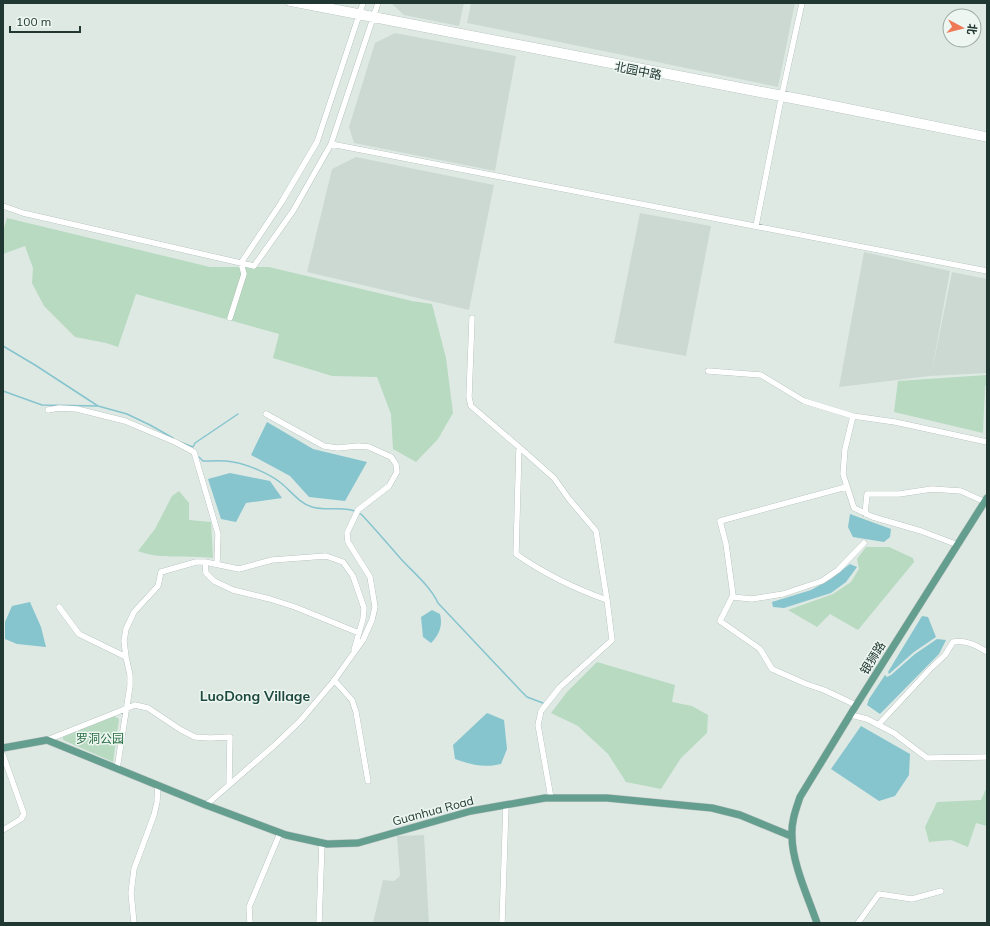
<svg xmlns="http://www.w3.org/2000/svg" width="990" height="926" font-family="Mulish,'Noto Sans SC',sans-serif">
	<rect width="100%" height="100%" fill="#dee9e4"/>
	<path fill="#ccd9d3" d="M 392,3 L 464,3 L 459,26 L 404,15 L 392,4 Z
		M 471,3 L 795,3 L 778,87 L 467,23 Z
		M 395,33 L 516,56 L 495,171 L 354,143 L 349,127 L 375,43 Z
		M 356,157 L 494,185 L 469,310 L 307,272 L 332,169 Z
		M 640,213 L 711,226 L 686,356 L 614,343 Z
		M 864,252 L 950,271 L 932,371 L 952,272 L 987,279 L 987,373 L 930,376 L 839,387 Z
		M 424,835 L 429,923 L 373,923 L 383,880 L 394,881 L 400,876 L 397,836 Z"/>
	<path fill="#b7dac0" d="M 7,218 L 210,267 L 269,267 L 412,301 L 432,304 L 446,358 L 453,413 L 438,439 L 416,462 L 393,449 L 391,414 L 377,377 L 332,376 L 273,358 L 279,334 L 136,294 L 118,347 L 106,343 L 75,337 L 44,306 L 32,283 L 33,268 L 25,246 L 3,254 L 3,232 Z
		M 987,375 L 987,385 L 985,386 L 983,433 L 894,412 L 898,381 Z
		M 179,491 L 189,503 L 189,520 L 211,522 L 213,558 C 189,555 161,560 138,551 L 155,529 L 172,496 Z
		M 866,547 L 889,547 L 913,558 L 914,562 L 858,630 L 830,614 L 817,627 L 788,610 L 833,594 L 851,582 L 859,569 L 857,559 Z
		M 597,662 L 675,685 L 672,702 L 692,706 L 708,715 L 707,733 L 681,758 L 661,789 L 626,782 L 608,754 L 578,726 L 551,713 L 567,692 Z
		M 114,716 L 119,719 L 113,762 L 63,740 L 63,737 Z
		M 987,787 L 987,826 L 976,823 L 968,847 L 951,840 L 929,842 L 925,827 L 937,802 L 981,800 Z"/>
	<path fill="#86c4ce" d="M 267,422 L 313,449 L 367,462 L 345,501 L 309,497 L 290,476 L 251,455 Z
		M 230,473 L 270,481 L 282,498 L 246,503 L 236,522 L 221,519 L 208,479 Z
		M 850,514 L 891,529 L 890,537 L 884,542 L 853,537 L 848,527 Z
		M 850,564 L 857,567 L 846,582 L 831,593 L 784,608 L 773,607 L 772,602 L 811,590 L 831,579 Z
		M 30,602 L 41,627 L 46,647 L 17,644 L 5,639 L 5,622 L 12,606 Z
		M 432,610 L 440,614 C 443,626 439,635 431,643 L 423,637 L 421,617 Z
		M 922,616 L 928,617 L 936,637 L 914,652 L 889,674 L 888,672 Z
		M 937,639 L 946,640 L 939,654 L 880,714 L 867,705 L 869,699 L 885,675 L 887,677 L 891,675 L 915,654 Z
		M 487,713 L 504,720 L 507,749 L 501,764 C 483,768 472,765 455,759 L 453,745 Z
		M 861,726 L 910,754 L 909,775 L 895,796 L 879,801 L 831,769 Z"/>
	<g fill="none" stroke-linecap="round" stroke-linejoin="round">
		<path stroke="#86c4ce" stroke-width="1.5" d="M 3,346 L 35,365 L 98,406 L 127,414 L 150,425 L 173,438
			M 3,391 L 42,405 L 97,406
			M 180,442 L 193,447 L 195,443 L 238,414
			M 199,457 L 203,461 C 213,461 224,460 233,462 C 247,464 270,474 281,483 C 291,491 299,503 312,507 C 328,512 348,504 362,515 C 375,529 388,544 401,559 C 414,573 430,586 438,603 L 521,691 L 527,697 L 543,703"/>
		<defs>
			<path id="minor" d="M 289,3 L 810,104 L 987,139
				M 313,3 L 811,99 L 987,135
				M 331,144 L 987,271
				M 3,206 L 23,213 L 254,266 L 293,211 L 331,144 L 378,3
				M 756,226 L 782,94 L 802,3
				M 230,318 L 244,274 L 241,263 L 281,203 L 317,142 L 363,3
				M 472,318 L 469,397 L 471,406 L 519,447 L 516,554 C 546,575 573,588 607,600 L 612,640 L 560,687 L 541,711 L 538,725 L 551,798
				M 708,371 L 761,375 L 804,401 L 853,416 L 895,422 L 987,442
				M 48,410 L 59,408 L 77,409 L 125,421 L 175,442 L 194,452 L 218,534 L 217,564
				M 853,416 L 845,449 L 843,474 L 854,508 L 873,517 L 921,531 L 958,545
				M 519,447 L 554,478 L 569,499 L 596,531 L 607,600
				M 846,487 L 720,521 L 726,544 L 733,595 L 720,621 L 760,649 L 772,669 L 806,684 L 824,690 L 856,705
				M 865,514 L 867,494 L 899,494 L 932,489 L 961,491 L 985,502
				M 205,562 L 239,569 L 272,560 L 326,556 L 343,562 L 353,576 L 364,608 L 363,619 L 354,650
				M 732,597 L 752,599 L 783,594 L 822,581 L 838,570 L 864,543
				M 59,607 L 79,634 L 126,657 L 124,641 L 126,629 L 134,612 L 158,586 L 161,572 L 196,562 L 205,562 L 206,573 L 214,581 L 233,590 L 270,599 L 295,607 L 359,633
				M 334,680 L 352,700 L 356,712 L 368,781
				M 851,715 L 867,719 L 894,733 L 927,758 L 987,757
				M 878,725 L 931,668 L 945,655 L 953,642 C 966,640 976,645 987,652
				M 47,740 L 135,705 L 148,708 L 181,730 L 195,737 L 210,738 L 230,737 L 229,785
				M 3,755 L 24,814 L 21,819 L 3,830
				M 117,769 L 130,686 L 130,675 L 126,657
				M 206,805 L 276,744 L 300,721 L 333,682 L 363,640 L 372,620 L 375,607 L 370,577 L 348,542 L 347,533 L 358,510 L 389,486 L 397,472 L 396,464 L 391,457 L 369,447 L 358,446 L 337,448 L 324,446 L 266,414
				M 134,923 L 131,893 L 134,869 L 154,815 L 157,802 L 158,785
				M 250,923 L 249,907 L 280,833
				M 319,923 L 322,843
				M 502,923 L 506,805
				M 858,923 L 879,894 L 912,899 L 941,891"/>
			<path id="major" d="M 3,748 L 47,740 L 206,805 L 286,835 L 327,844 L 358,843 L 471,811 L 545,798 L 607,798 L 712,808 L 740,815 L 791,836
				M 817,923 C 808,897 792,863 792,836 C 791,822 796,809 800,797 L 855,707 L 987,498"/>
		</defs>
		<use href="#minor" stroke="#a1b0ab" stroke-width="6"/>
		<use href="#major" stroke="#bcc3c1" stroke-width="8"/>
		<use href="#minor" stroke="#fff" stroke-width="5.5"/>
		<use href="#major" stroke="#639e8e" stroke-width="7"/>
	</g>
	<g text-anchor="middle" stroke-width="3" stroke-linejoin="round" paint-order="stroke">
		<g font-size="12" fill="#203831" stroke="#eef6f2">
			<text transform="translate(638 71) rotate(11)" y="4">北园中路</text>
			<text transform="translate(873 658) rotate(-58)" y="4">银狮路</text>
			<text transform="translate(433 811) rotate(-15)" y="4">Guanhua Road</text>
		</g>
		<g font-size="12" fill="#2b6e44" stroke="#eef6f2">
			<text x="100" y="743">罗洞公园</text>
		</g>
		<g font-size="14" font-weight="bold" fill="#1d493e" stroke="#eef6f2">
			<text x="255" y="701">LuoDong Village</text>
		</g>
	</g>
	<rect width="990" height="926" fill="none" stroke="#203831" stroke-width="8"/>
	<g transform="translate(962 28) rotate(97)"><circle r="19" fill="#eef6f2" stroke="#9caaa5"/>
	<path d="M0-3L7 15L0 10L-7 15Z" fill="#ee7a57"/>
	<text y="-6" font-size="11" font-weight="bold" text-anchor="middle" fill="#203831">北</text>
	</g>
	<path d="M10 26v6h70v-6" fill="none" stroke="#203831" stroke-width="2"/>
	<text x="16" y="26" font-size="12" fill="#203831" stroke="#eef6f2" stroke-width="3" paint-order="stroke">100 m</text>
</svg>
